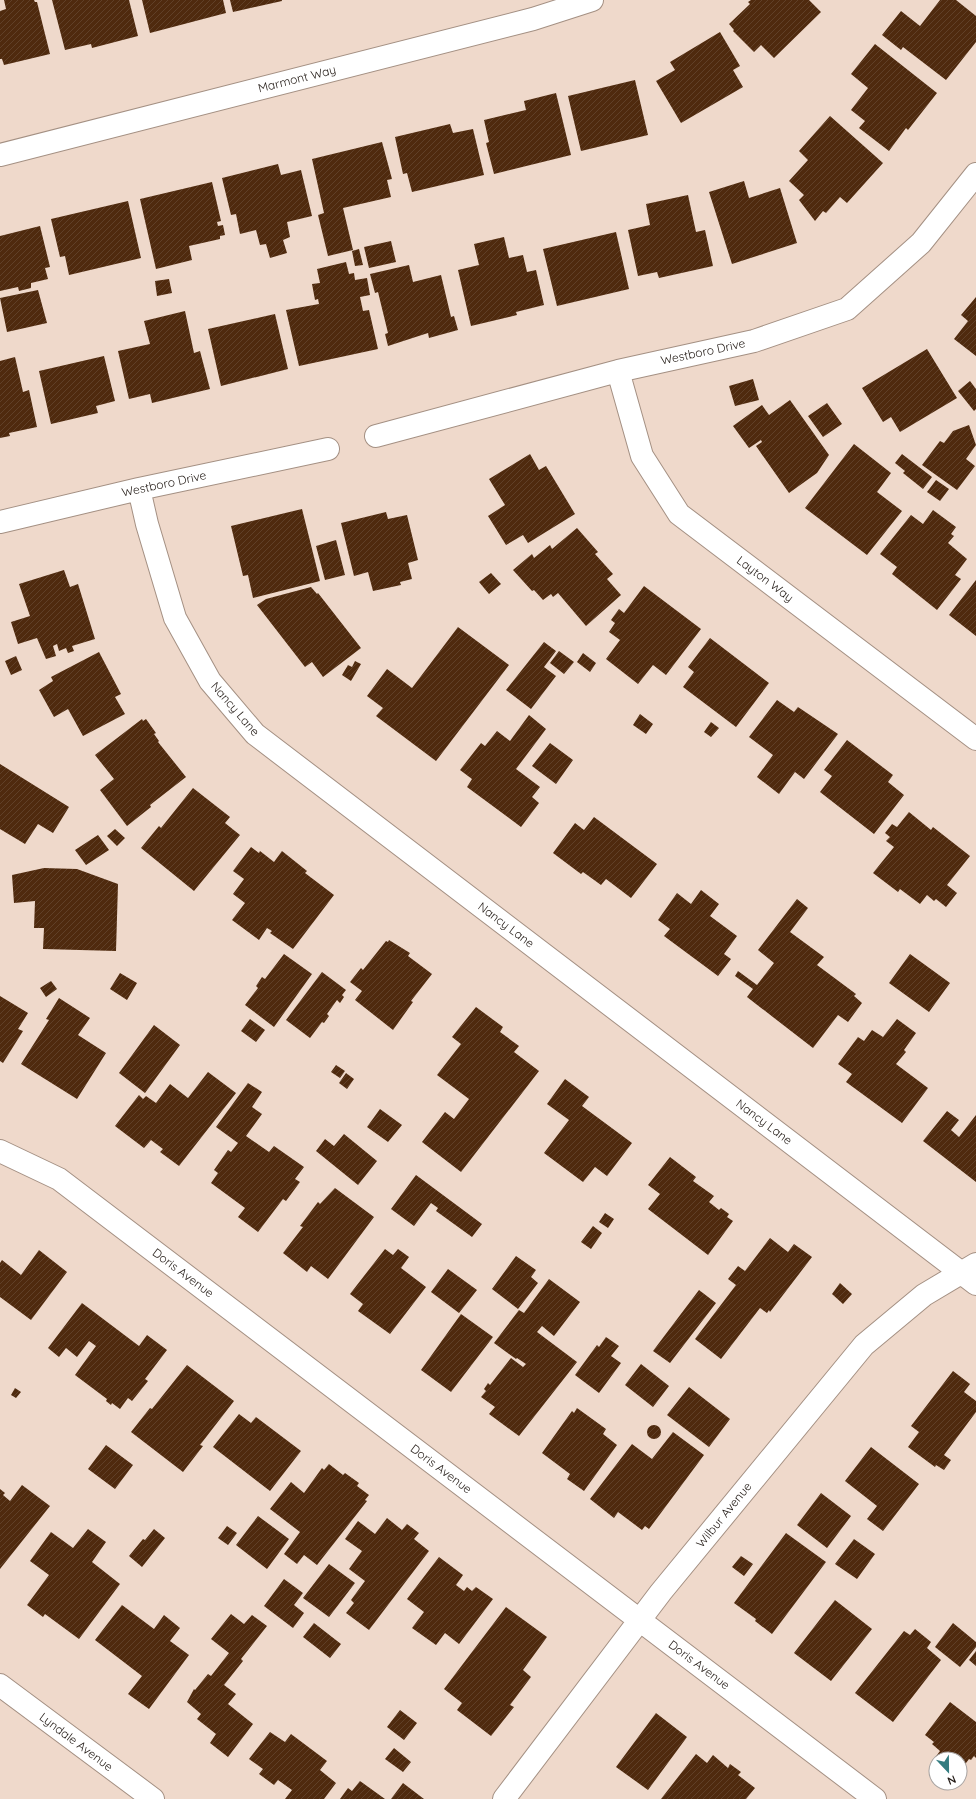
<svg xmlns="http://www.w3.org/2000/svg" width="976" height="1799" font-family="Quicksand,sans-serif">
	<defs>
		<pattern id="building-hatch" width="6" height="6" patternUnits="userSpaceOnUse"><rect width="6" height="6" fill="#4f2a0e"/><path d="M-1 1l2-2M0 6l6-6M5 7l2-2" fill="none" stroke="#604028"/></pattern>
	</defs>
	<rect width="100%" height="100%" fill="#efd9cb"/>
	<path fill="url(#building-hatch)" d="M 4,0 L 34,0 L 35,2 L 37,2 L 50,54 L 4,65 L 2,59 L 0,59 L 0,11 L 6,9 Z
		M 52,0 L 129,0 L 138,36 L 92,48 L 91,44 L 65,50 Z
		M 142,0 L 223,0 L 226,13 L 150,33 Z
		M 230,0 L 282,0 L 282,1 L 233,12 Z
		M 751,0 L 809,0 L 821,12 L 774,58 L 761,45 L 754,52 L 733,31 L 734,30 L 729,24 L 750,4 L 748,2 Z
		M 940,0 L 956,0 L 976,16 L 976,42 L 946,80 L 903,47 L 901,50 L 882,35 L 901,11 L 920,26 Z
		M 720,32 L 740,66 L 733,70 L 743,87 L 681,123 L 656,81 L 675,70 L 670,62 Z
		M 875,44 L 937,93 L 908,130 L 906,128 L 889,151 L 859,128 L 865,121 L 851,110 L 868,88 L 851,74 Z
		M 635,80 L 648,135 L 581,151 L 568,96 Z
		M 556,93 L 571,155 L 494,174 L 486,143 L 489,142 L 484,120 L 526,110 L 524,101 Z
		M 830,116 L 883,163 L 847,203 L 840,197 L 826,213 L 823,211 L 815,221 L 799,200 L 804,195 L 789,181 L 808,160 L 799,151 Z
		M 450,124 L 453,133 L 473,129 L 484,175 L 412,192 L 407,173 L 403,174 L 395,137 Z
		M 382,142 L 392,179 L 387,180 L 391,197 L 343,208 L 353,250 L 328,256 L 318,215 L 324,213 L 312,159 Z
		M 278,164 L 281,175 L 301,170 L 312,216 L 287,222 L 290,237 L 283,240 L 287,253 L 270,258 L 266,244 L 260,245 L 256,230 L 240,234 L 236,214 L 231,215 L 222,178 Z
		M 744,181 L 749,198 L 780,188 L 797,243 L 732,264 L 709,192 Z
		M 212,182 L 221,221 L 217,222 L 218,226 L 223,225 L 225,235 L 220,236 L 220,239 L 189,246 L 192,260 L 156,269 L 140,199 Z
		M 688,195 L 696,232 L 705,230 L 713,266 L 659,278 L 657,272 L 638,276 L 628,230 L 650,225 L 646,204 Z
		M 128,201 L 141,258 L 69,275 L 65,256 L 60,257 L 51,219 Z
		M 40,226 L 50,267 L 45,268 L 48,279 L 31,283 L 31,288 L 19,291 L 18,287 L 0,291 L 0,236 Z
		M 616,232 L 629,289 L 557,306 L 543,249 Z
		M 504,237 L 509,258 L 523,255 L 527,272 L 536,270 L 544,305 L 516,312 L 517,315 L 471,326 L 458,270 L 479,265 L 474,244 Z
		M 391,241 L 396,262 L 369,268 L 364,247 Z
		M 359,249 L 363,265 L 355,266 L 352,251 Z
		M 346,262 L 349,274 L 354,273 L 355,280 L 367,278 L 370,295 L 360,297 L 363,311 L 369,310 L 378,349 L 299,366 L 286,310 L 319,304 L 318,299 L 315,300 L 312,284 L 320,283 L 317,269 Z
		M 409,265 L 413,282 L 441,275 L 451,317 L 454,316 L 458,330 L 429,338 L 428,333 L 388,346 L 385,334 L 388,333 L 378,292 L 375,293 L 370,274 Z
		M 169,279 L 172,293 L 157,296 L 155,281 Z
		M 38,290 L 47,323 L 7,332 L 0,298 Z
		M 976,297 L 976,356 L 954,339 L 968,321 L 961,315 Z
		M 185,311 L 194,353 L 200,351 L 210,389 L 152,403 L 150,394 L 129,399 L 118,351 L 150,344 L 144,321 Z
		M 275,314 L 288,369 L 221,386 L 208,329 Z
		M 927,349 L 957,398 L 900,432 L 891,417 L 883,422 L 862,388 Z
		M 104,356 L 115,401 L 96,406 L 98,413 L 51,424 L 39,371 Z
		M 15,357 L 23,392 L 29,390 L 37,427 L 9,433 L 10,436 L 0,438 L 0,361 Z
		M 753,379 L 759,400 L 735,406 L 729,386 Z
		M 970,381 L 976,389 L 976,409 L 974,411 L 958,391 Z
		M 790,400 L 829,455 L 817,473 L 789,493 L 756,446 L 762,442 L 761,440 L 749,448 L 733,426 L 762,405 L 769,415 Z
		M 827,403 L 842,424 L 823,437 L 808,416 Z
		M 969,425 L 976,445 L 966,459 L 975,466 L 957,490 L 922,465 L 940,441 L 944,443 L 953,431 Z
		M 854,444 L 891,473 L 877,492 L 902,511 L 867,555 L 805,508 Z
		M 530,454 L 539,470 L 546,466 L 575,514 L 528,543 L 523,535 L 506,545 L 488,516 L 505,505 L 489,479 Z
		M 902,454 L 932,477 L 923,489 L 903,473 L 905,471 L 895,463 Z
		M 936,480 L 949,489 L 940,501 L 927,492 Z
		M 302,509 L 320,581 L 253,598 L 248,575 L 243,576 L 231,526 Z
		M 933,510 L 956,527 L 951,534 L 954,536 L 948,543 L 967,559 L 955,575 L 961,579 L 937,610 L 892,574 L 897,567 L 880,554 L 911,515 L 923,524 Z
		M 386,512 L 388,519 L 407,515 L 418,560 L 408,563 L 412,579 L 400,582 L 401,585 L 373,591 L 368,572 L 354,576 L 341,523 Z
		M 577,528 L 598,552 L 595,554 L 613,574 L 607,579 L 621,595 L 586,626 L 558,593 L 553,597 L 551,594 L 543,600 L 534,590 L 532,591 L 513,570 L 532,554 L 534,558 L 550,545 L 552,549 Z
		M 336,540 L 345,575 L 325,580 L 316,546 Z
		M 64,570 L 70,587 L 78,584 L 95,639 L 72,646 L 74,651 L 68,653 L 66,648 L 59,651 L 57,644 L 53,646 L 56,656 L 46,659 L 37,638 L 18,644 L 11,622 L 30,616 L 19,584 Z
		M 491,573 L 501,584 L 489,594 L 479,582 Z
		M 976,580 L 976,636 L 949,615 Z
		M 644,586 L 701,629 L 666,675 L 653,665 L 638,684 L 606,659 L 620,640 L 609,632 L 615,623 L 611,620 L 619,609 L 624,613 Z
		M 311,587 L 317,594 L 318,593 L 361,648 L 323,677 L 312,662 L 305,667 L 257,605 L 266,599 Z
		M 458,627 L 509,665 L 436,761 L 376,716 L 383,708 L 367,696 L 387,669 L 412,688 Z
		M 710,638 L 769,683 L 736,727 L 683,687 L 694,672 L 688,667 Z
		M 544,642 L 556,651 L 544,667 L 556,676 L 531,709 L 506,690 Z
		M 559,651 L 574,662 L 564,674 L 550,663 Z
		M 99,652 L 121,694 L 115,697 L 125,714 L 83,736 L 68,709 L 54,717 L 39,690 L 53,681 L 51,677 Z
		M 583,653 L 596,663 L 590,672 L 577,662 Z
		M 16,656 L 22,670 L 11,675 L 5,661 Z
		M 355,661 L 361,664 L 351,681 L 342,675 L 348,665 L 352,667 Z
		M 777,700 L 794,712 L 798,707 L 838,734 L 804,779 L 795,772 L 779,794 L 757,777 L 773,755 L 749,737 Z
		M 640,714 L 653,724 L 646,734 L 633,725 Z
		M 529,715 L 546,729 L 516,769 L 540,787 L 532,797 L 539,803 L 521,827 L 467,787 L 472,779 L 460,770 L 481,743 L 485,746 L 497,731 L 510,741 Z
		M 142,719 L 143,721 L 146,719 L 156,733 L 154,734 L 159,741 L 158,742 L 186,777 L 150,805 L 151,807 L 127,826 L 100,790 L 114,779 L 95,755 Z
		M 711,722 L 719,728 L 711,737 L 704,732 Z
		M 847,740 L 893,775 L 888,782 L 904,795 L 874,834 L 820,792 L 832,776 L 824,770 Z
		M 550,743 L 573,760 L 556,784 L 532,766 Z
		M 0,764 L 69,807 L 53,833 L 38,824 L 25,844 L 0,829 Z
		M 193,788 L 230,817 L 225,823 L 240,835 L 194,891 L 141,848 L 159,826 L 161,828 Z
		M 909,812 L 931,830 L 933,827 L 970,856 L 947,885 L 957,893 L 946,907 L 936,899 L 934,901 L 927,895 L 920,904 L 900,889 L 898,892 L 873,873 L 894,847 L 886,841 L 890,837 L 885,833 L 892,824 L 897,827 Z
		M 594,817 L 657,864 L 631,898 L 606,879 L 601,885 L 583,872 L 581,874 L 553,853 L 575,823 L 584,830 Z
		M 115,829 L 125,838 L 117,846 L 107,836 Z
		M 98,835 L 109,850 L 86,865 L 75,850 Z
		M 251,847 L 259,853 L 260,851 L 274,862 L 282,851 L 307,871 L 305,873 L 334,895 L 293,949 L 270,933 L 272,931 L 267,928 L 259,940 L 232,920 L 245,903 L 233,894 L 244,879 L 233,871 Z
		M 44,868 L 77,869 L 118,884 L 116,951 L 43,949 L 44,928 L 34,928 L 35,901 L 14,903 L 12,875 Z
		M 701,890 L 719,904 L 710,916 L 737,936 L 724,954 L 731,959 L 718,976 L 664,936 L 670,929 L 658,920 L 677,893 L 691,904 Z
		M 797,899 L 808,908 L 790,932 L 824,957 L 817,965 L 856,994 L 854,996 L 862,1003 L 848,1022 L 838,1015 L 813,1048 L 747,997 L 753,989 L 735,976 L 738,971 L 757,985 L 774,963 L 758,950 Z
		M 389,940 L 410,953 L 408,956 L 432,974 L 411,1001 L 413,1002 L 393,1030 L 355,1000 L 362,991 L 350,982 L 361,968 L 363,970 L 386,941 L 388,942 Z
		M 284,954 L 312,974 L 274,1027 L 245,1005 L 258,988 L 256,986 L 262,977 L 265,979 Z
		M 910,954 L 950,983 L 929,1012 L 889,983 Z
		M 322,972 L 346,990 L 342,995 L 344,997 L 340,1003 L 337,1000 L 327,1014 L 329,1016 L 324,1023 L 322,1022 L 310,1038 L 286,1020 Z
		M 120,973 L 137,983 L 127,1000 L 110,989 Z
		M 51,981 L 57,989 L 46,997 L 40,988 Z
		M 0,996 L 28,1013 L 18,1029 L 23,1031 L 3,1063 L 0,1061 Z
		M 59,998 L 90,1018 L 78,1035 L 106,1053 L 77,1099 L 21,1064 L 49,1020 L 46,1019 Z
		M 476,1007 L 503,1027 L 500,1032 L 519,1046 L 514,1052 L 539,1071 L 461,1172 L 422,1142 L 445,1112 L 454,1119 L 469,1099 L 437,1075 L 461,1044 L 452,1037 Z
		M 250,1019 L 265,1030 L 256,1042 L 241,1031 Z
		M 897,1019 L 916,1033 L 904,1050 L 906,1052 L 896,1064 L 928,1088 L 902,1123 L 846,1082 L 852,1074 L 838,1064 L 858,1037 L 864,1041 L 872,1030 L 883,1037 Z
		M 154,1025 L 180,1045 L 145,1093 L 119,1073 Z
		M 336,1065 L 345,1071 L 340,1078 L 331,1072 Z
		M 208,1072 L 236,1093 L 179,1166 L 160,1152 L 163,1149 L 151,1140 L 144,1148 L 115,1126 L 139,1095 L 143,1099 L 146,1096 L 156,1103 L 170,1084 L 188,1098 Z
		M 346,1073 L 354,1079 L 347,1089 L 339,1083 Z
		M 565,1079 L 589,1097 L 582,1106 L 632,1143 L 607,1176 L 595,1167 L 583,1182 L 544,1153 L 569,1120 L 547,1104 Z
		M 248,1083 L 262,1092 L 252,1107 L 262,1114 L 246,1136 L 269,1152 L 274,1146 L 304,1167 L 295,1179 L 300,1182 L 286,1201 L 283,1199 L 258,1232 L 238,1217 L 245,1208 L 211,1183 L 218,1173 L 214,1170 L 228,1150 L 231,1152 L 238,1143 L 216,1127 Z
		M 380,1109 L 402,1125 L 388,1142 L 367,1127 Z
		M 947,1111 L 959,1120 L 951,1130 L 959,1137 L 976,1115 L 976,1182 L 923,1141 Z
		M 344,1134 L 377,1161 L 358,1185 L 316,1151 L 325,1139 L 334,1146 Z
		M 670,1157 L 696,1177 L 693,1181 L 714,1196 L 709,1202 L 719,1210 L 721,1208 L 729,1214 L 727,1217 L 733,1221 L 708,1255 L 648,1209 L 660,1194 L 648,1185 Z
		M 416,1175 L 482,1224 L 472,1237 L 436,1211 L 438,1208 L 431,1203 L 414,1226 L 391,1209 Z
		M 335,1188 L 374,1217 L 328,1279 L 311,1266 L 307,1272 L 283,1253 L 303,1227 L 300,1226 L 318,1202 L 320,1204 Z
		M 605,1213 L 614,1219 L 608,1228 L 599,1222 Z
		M 593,1226 L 602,1233 L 591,1249 L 581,1242 Z
		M 770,1238 L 788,1252 L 794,1244 L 812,1257 L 770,1312 L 769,1310 L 767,1313 L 760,1308 L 721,1359 L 695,1339 L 736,1285 L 728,1279 L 738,1266 L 745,1271 Z
		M 385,1249 L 393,1255 L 398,1249 L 409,1257 L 401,1268 L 426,1287 L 390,1334 L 358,1311 L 363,1304 L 350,1294 Z
		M 39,1250 L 67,1272 L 31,1320 L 0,1297 L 0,1263 L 2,1260 L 21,1275 Z
		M 516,1256 L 536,1270 L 531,1277 L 538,1283 L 518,1309 L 492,1289 Z
		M 448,1269 L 477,1290 L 459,1313 L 431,1292 Z
		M 549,1279 L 580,1302 L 554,1336 L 542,1326 L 537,1332 L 577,1362 L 519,1436 L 489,1414 L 495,1407 L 481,1397 L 486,1391 L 484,1389 L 488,1383 L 490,1385 L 511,1358 L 523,1367 L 526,1364 L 517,1358 L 516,1359 L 494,1343 L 519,1310 L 524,1313 Z
		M 840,1283 L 852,1294 L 843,1304 L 832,1294 Z
		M 699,1290 L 716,1303 L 670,1363 L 653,1351 Z
		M 82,1303 L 139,1346 L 147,1335 L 167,1350 L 145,1379 L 148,1381 L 132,1401 L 128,1398 L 120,1409 L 112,1403 L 111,1405 L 106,1401 L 107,1399 L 75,1375 L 96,1346 L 89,1341 L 77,1357 L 66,1348 L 59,1357 L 48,1348 Z
		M 461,1314 L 493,1337 L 451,1392 L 421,1370 Z
		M 606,1337 L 619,1346 L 611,1356 L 621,1363 L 599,1393 L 575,1375 L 597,1345 L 599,1347 Z
		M 641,1364 L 669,1386 L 653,1407 L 625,1385 Z
		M 187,1365 L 234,1401 L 200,1445 L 203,1446 L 183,1472 L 131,1432 L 150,1408 L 152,1409 Z
		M 953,1371 L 970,1384 L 964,1392 L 976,1401 L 976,1412 L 944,1455 L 951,1460 L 944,1470 L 936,1465 L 935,1467 L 908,1447 L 919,1432 L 911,1426 Z
		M 689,1387 L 730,1419 L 709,1447 L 667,1415 Z
		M 15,1388 L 21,1392 L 16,1398 L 11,1395 Z
		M 577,1408 L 606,1429 L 603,1434 L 617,1445 L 584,1491 L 567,1479 L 570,1474 L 542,1453 L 572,1411 L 574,1413 Z
		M 239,1414 L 251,1423 L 256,1417 L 301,1451 L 270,1491 L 213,1447 Z
		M647 1432a7 7 0 1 1 14 0a7 7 0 1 1-14 0Z
		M 673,1432 L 704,1455 L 649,1529 L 645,1526 L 642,1530 L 618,1512 L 614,1518 L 590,1499 L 632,1444 L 652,1459 Z
		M 106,1445 L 133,1465 L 115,1489 L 88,1469 Z
		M 871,1447 L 919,1484 L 883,1531 L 867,1519 L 877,1506 L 845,1481 Z
		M 329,1464 L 343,1475 L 345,1473 L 359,1483 L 357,1486 L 369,1495 L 365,1500 L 367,1501 L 317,1565 L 304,1555 L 297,1564 L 284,1554 L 300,1532 L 270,1509 L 291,1482 L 304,1493 L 322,1468 L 324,1470 Z
		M 22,1485 L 50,1506 L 0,1569 L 0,1489 L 5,1493 L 3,1495 L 10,1501 Z
		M 821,1493 L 851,1516 L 827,1548 L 797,1525 Z
		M 258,1516 L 289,1539 L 267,1569 L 236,1545 Z
		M 387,1518 L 402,1530 L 407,1524 L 419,1533 L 414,1539 L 429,1551 L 369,1630 L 346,1613 L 354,1603 L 351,1600 L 365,1581 L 349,1569 L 362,1551 L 345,1539 L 358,1521 L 375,1534 Z
		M 227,1526 L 237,1533 L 228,1545 L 218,1538 Z
		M 88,1529 L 106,1542 L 92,1562 L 120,1584 L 79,1639 L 45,1614 L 43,1617 L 27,1605 L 49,1575 L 30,1561 L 51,1532 L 73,1548 Z
		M 154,1529 L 165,1538 L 142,1567 L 129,1556 L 143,1539 L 145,1540 Z
		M 786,1533 L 826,1562 L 772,1634 L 755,1621 L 756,1619 L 734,1603 Z
		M 854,1539 L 875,1554 L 857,1579 L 835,1564 Z
		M 741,1556 L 753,1564 L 744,1576 L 732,1567 Z
		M 439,1557 L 463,1575 L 456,1585 L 464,1591 L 467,1587 L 472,1591 L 476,1587 L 493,1599 L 459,1644 L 445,1633 L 436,1645 L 412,1628 L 424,1612 L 407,1599 Z
		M 329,1564 L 355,1583 L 329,1617 L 303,1598 Z
		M 284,1579 L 303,1593 L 294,1605 L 304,1613 L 293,1628 L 264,1606 Z
		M 835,1600 L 872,1629 L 831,1681 L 794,1653 Z
		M 122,1605 L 154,1629 L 164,1615 L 180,1628 L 170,1641 L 189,1655 L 149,1709 L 128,1694 L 142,1676 L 95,1640 Z
		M 506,1607 L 547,1637 L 523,1670 L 531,1677 L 510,1705 L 514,1707 L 491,1736 L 457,1710 L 462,1703 L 444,1689 Z
		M 231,1614 L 244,1624 L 252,1615 L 267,1626 L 241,1659 L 243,1661 L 224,1685 L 236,1694 L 228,1704 L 253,1724 L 228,1757 L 210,1743 L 216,1734 L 197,1719 L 201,1714 L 187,1702 L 194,1689 L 195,1690 L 208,1674 L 211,1676 L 229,1653 L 211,1639 Z
		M 314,1623 L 341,1644 L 330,1658 L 303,1637 Z
		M 953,1623 L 976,1642 L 976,1647 L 960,1667 L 935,1647 Z
		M 915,1629 L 931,1642 L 927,1648 L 941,1660 L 893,1722 L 855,1693 L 904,1631 L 910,1635 Z
		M 976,1651 L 976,1666 L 969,1660 Z
		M 950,1702 L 976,1722 L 976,1758 L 974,1756 L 971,1760 L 969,1759 L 960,1771 L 960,1759 L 936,1759 L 936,1761 L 934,1759 L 940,1751 L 932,1744 L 934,1742 L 925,1735 Z
		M 400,1710 L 417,1723 L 404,1740 L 387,1727 Z
		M 656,1713 L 687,1737 L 648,1790 L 616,1767 Z
		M 270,1732 L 285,1742 L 291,1734 L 327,1761 L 320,1770 L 336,1783 L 324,1799 L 285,1799 L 292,1790 L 278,1780 L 274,1785 L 259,1774 L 263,1769 L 249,1759 Z
		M 394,1748 L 411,1762 L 403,1772 L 385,1759 Z
		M 696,1754 L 707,1763 L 713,1755 L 728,1768 L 730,1764 L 741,1772 L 738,1775 L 755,1788 L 746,1799 L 661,1799 Z
		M 360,1781 L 385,1799 L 340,1799 L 348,1788 L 352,1791 Z
		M 403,1783 L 424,1799 L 391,1799 Z"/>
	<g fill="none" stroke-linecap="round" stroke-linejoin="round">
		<defs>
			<path id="street" d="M 0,155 L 533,19 L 592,0
				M 618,371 L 642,456 L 679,514 L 976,739
				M 376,436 L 618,371 L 754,341 L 847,309 L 921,243 L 976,174
				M 139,489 L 147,524 L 175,618 L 210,681 L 255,734 L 976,1284
				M 0,522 L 139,489 L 328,449
				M 0,1151 L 59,1179 L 875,1799
				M 0,1685 L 153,1799
				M 504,1799 L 661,1592 L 864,1345 L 924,1295 L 976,1264"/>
		</defs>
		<use href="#street" stroke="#a49083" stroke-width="24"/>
		<use href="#street" stroke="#fff" stroke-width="22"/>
	</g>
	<g text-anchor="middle" stroke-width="4" stroke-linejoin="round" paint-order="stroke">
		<g font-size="12" fill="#221a15" stroke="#fff">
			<text transform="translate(297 79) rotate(-14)" y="4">Marmont Way</text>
			<text transform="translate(703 352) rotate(-12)" y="4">Westboro Drive</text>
			<text transform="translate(164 484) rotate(-12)" y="4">Westboro Drive</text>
			<text transform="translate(765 579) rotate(37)" y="4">Layton Way</text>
			<text transform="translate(235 709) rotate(49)" y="4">Nancy Lane</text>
			<text transform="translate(506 925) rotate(37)" y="4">Nancy Lane</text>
			<text transform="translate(764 1122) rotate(37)" y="4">Nancy Lane</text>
			<text transform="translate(183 1273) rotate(37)" y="4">Doris Avenue</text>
			<text transform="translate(441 1469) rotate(37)" y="4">Doris Avenue</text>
			<text transform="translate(724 1515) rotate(-51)" y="4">Wilbur Avenue</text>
			<text transform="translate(699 1665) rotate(37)" y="4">Doris Avenue</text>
			<text transform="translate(76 1742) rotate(37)" y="4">Lyndale Avenue</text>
		</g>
	</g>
	<g transform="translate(948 1771) rotate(158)"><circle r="19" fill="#ffffff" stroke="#a7a3a1"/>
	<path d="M0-3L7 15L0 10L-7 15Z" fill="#337c80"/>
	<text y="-6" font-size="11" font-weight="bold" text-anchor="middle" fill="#221a15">N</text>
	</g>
</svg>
